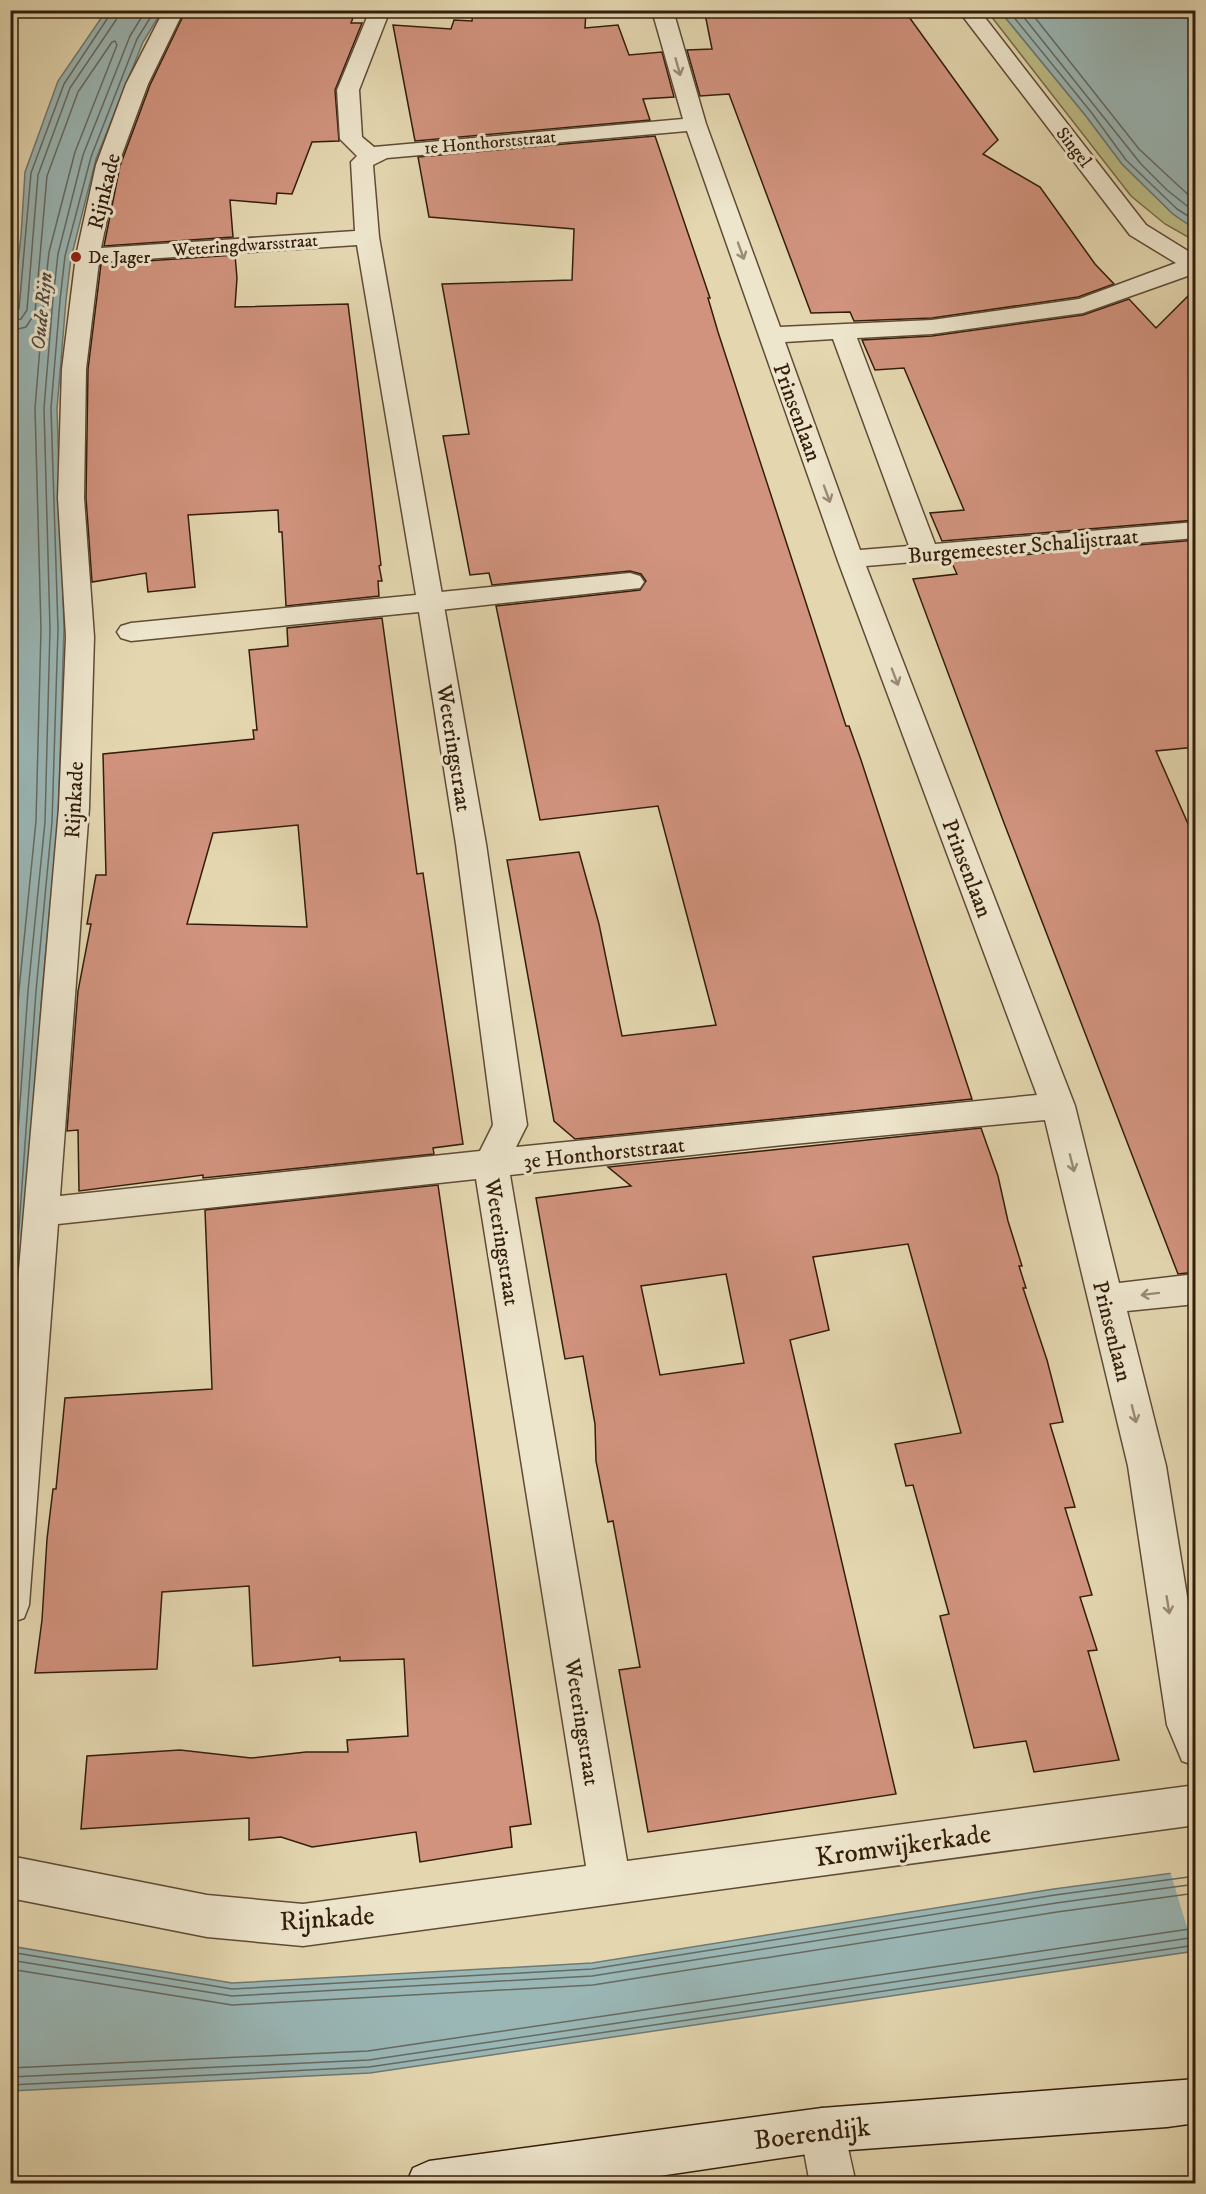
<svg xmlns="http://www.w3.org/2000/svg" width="1206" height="2194" font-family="'IM FELL DW Pica',serif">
	<rect width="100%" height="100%" fill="#e4d7b0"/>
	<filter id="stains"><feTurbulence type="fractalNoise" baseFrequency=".00333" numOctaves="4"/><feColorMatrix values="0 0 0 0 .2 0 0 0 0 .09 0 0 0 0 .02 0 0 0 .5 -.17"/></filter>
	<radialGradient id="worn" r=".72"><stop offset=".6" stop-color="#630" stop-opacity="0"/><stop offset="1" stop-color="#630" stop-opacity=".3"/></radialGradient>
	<path fill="#bcbc86" stroke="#786c49" stroke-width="1.5" d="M 987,11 L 1000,11 L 1086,116 L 1122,164 L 1173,214 L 1195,229 L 1195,241 L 1165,224 L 1131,196 Z"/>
	<path fill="#9ab7b6" stroke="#717972" stroke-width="1.5" d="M 106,11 L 162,11 L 143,42 L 96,159 L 71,258 L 66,300 L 57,409 L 64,629 L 58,822 L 42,992 L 11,1438 L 10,333 L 21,236 L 25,172 L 58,81 Z
		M 1000,11 L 1195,11 L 1195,229 L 1173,214 L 1122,164 L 1086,116 Z
		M 1195,1870 L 1195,1951 L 370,2073 L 11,2091 L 10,1946 L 232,1983 L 592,1963 L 1054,1889 Z"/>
	<path fill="#e4d7b0" d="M 1196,1867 L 1196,1954 L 1195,1954 L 1170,1871 Z"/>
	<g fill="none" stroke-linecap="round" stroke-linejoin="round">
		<path stroke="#666a61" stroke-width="1.5" d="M 1008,10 L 1091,112 L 1126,160 L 1177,209 L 1196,221
			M 1018,10 L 1141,164 L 1167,190 L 1196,213
			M 1029,10 L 1139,149 L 1196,202
			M 10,315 L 19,309 L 31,173 L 64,84 L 109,16 L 110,10
			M 10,322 L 21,319 L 27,310 L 38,175 L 70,88 L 116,20 L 118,10
			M 10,331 L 26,327 L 35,313 L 47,176 L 78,92 L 112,42 L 115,41 L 117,45 L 75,152 L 49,252 L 44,298 L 35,408 L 41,629 L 36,821 L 19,990 L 10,1114
			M 10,1243 L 28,991 L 45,822 L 50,629 L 44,408 L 53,299 L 58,254 L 83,155 L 130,36 L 146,10
			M 11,1339 L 36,991 L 52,822 L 58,629 L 51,408 L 60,300 L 65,256 L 91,157 L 137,39 L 155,10
			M 10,1952 L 232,1989 L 592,1969 L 1055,1895 L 1196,1876
			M 10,1960 L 232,1996 L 592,1976 L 1056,1903 L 1196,1884
			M 10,1969 L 232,2005 L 593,1985 L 1057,1912 L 1196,1893
			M 10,2068 L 368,2051 L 1196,1928
			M 10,2077 L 369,2060 L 1196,1937
			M 10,2085 L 369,2067 L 1196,1945"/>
	</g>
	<path fill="#d1937e" stroke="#331d0c" stroke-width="1.5" fill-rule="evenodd" d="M 186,10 L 356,10 L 351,23 L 362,23 L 335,90 L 339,141 L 312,142 L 292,194 L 277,193 L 276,204 L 230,200 L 233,237 L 104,246 L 120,166 L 150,85 Z
		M 473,10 L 586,10 L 585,28 L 618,25 L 629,55 L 662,52 L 674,97 L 643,99 L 650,120 L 415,141 L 393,25 L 451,29 L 454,20 L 472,21 Z
		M 758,10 L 904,10 L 998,140 L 983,154 L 1040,187 L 1095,264 L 1114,284 L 1078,297 L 932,318 L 854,321 L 850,312 L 811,313 L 729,94 L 700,96 L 687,50 L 712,49 L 705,14 Z
		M 655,136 L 710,298 L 708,298 L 718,332 L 846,726 L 849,726 L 861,760 L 972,1099 L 575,1139 L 554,1121 L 507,860 L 579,852 L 599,924 L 622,1036 L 716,1025 L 658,806 L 540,820 L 496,606 L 640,590 L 646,581 L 641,574 L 630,571 L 492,585 L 489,573 L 470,575 L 443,436 L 469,434 L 442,284 L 572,280 L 574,229 L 429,217 L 418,157 Z
		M 235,255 L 237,278 L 235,307 L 348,304 L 381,565 L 379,566 L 382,581 L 378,581 L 379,596 L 286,606 L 282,532 L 279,532 L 278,510 L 188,515 L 195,587 L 148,592 L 146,573 L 92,582 L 86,498 L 88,369 L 101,264 Z
		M 1196,288 L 1196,520 L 942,541 L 930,513 L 964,510 L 904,368 L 875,370 L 862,340 L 932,336 L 1083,315 L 1129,299 L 1156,328 Z
		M 1196,540 L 1196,747 L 1156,751 L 1196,842 L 1196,1272 L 1178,1274 L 1004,823 L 913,579 L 957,574 L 951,561 Z
		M 382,618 L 417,874 L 423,873 L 463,1144 L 433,1148 L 434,1154 L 203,1178 L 203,1175 L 79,1191 L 78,1130 L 67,1131 L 78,991 L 91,924 L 87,924 L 96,875 L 106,875 L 103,754 L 254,739 L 253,730 L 257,730 L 249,650 L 288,646 L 287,628 ZM 298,825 L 307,927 L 187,924 L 213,833 Z
		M 981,1128 L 998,1176 L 1008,1221 L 1022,1266 L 1019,1266 L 1026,1288 L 1023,1288 L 1047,1360 L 1063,1422 L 1050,1424 L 1075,1507 L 1065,1508 L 1092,1595 L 1080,1597 L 1097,1650 L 1088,1651 L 1119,1760 L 1034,1772 L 1026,1741 L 974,1748 L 940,1616 L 949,1614 L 913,1485 L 906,1486 L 895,1444 L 961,1433 L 908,1244 L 813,1257 L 829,1330 L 790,1340 L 896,1794 L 648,1832 L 619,1670 L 640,1667 L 613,1521 L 608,1522 L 596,1461 L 595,1424 L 583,1356 L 565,1359 L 536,1198 L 631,1186 L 608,1167 ZM 726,1274 L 744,1363 L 660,1375 L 641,1286 Z
		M 438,1185 L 531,1824 L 510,1827 L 512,1847 L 420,1862 L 416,1832 L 312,1847 L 281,1837 L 249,1840 L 249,1818 L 81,1829 L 87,1756 L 180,1750 L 251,1758 L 306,1752 L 348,1752 L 347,1740 L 408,1736 L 404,1659 L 340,1661 L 340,1657 L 253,1666 L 249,1586 L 162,1592 L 157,1669 L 35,1673 L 42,1620 L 47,1539 L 53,1489 L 56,1489 L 65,1398 L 212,1389 L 205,1210 Z"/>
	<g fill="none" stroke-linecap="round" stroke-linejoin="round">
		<defs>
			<path id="service" d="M 630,573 L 640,576 L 644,582 L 640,588 L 431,611 L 421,608 L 417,602 L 421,596 L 431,593 Z
				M 822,2108 L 838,2114 L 844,2130 L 856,2184 L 810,2184 L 800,2130 L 806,2114 Z"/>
			<path id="minor" d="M 164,10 L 184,10 L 148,84 L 118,165 L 101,248 L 355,231 L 351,162 L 357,156 L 340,139 L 337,90 L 370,10 L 390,10 L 359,90 L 362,137 L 374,147 L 683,119 L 653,14 L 653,10 L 673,10 L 706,124 L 780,327 L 932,320 L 1079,299 L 1176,263 L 1130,235 L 958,10 L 979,10 L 1146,225 L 1196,256 L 1196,273 L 1083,313 L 932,334 L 857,338 L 935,544 L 1196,522 L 1196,538 L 866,566 L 1075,1106 L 1119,1283 L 1196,1274 L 1196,1304 L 1127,1311 L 1166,1466 L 1196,1652 L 1196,1766 L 1182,1761 L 1167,1725 L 1128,1466 L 1045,1120 L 783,1145 L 510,1175 L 627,1861 L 1196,1785 L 1196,1825 L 303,1946 L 207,1937 L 10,1898 L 10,1856 L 207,1895 L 303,1904 L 586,1866 L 476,1179 L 58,1224 L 29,1605 L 24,1618 L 10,1623 L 10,1373 L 59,808 L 66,637 L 58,498 L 62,369 L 76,256 L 96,165 L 126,84 ZM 687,131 L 838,561 L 1037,1095 L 516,1147 L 527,1125 L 486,844 L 379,237 L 373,165 L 387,158 ZM 357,245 L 416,595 L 131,623 L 121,626 L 117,632 L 121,638 L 131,641 L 419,612 L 456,844 L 493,1125 L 480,1151 L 60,1196 L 89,808 L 94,637 L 84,498 L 86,369 L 99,262 ZM 833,339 L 909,546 L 860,550 L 785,342 Z"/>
			<path id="secondary" d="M 1196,2079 L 1196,2123 L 1167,2127 L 822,2152 L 605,2184 L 406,2184 L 413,2168 L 429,2161 L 822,2108 Z"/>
		</defs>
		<use href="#service" stroke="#5f4c35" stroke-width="3"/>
		<use href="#minor" stroke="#5f4c35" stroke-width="3"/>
		<use href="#secondary" stroke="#331d0c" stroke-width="3"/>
		<use href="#service" fill="#ede5cc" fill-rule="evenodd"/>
		<use href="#minor" fill="#ede5cc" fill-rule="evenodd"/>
		<use href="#secondary" fill="#ede5cc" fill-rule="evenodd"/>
	</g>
	<defs><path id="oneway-shaft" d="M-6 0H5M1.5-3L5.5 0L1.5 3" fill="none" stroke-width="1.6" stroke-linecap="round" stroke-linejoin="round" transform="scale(1.5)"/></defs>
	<g stroke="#998b76">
		<use href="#oneway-shaft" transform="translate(678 67) rotate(74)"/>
		<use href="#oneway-shaft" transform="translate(741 251) rotate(70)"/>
		<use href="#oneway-shaft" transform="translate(827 494) rotate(70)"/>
		<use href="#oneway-shaft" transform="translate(895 677) rotate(69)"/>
		<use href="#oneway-shaft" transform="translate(1072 1163) rotate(76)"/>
		<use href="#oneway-shaft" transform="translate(1150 1294) rotate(173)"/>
		<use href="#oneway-shaft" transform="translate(1134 1414) rotate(76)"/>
		<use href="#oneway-shaft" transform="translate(1168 1605) rotate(81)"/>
	</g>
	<circle fill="#8f2418" stroke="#ede5cc" stroke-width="2" cx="76" cy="257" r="6"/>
	<g text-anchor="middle" stroke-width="6" stroke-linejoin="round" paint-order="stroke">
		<g font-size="18" fill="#331d0c" stroke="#ede5cc">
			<text transform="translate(490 142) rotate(-5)" y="6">1e Honthorststraat</text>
			<text transform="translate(1074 147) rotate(52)" y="6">Singel</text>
			<text transform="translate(245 245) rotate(-4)" y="6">Weteringdwarsstraat</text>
		</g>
		<g font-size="18" fill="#331d0c" stroke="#ede5cc" text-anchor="start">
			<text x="88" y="263">De Jager</text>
		</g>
		<g font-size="20" font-style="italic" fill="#524b3f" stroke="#ede5cc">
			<text transform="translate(41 311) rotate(-84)" y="7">Oude Rijn</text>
		</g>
		<g font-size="22" fill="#331d0c" stroke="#ede5cc">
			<text transform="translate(103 191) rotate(-76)" y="8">Rijnkade</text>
			<text transform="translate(798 412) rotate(70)" y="8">Prinsenlaan</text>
			<text transform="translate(1023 545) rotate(-5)" y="8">Burgemeester Schalijstraat</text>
			<text transform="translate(455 748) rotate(81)" y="8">Weteringstraat</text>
			<text transform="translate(73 800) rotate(-87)" y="8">Rijnkade</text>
			<text transform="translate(968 868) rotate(69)" y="8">Prinsenlaan</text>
			<text transform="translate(604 1152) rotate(-6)" y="8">3e Honthorststraat</text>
			<text transform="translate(503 1242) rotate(81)" y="8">Weteringstraat</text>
			<text transform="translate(1113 1331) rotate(76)" y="8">Prinsenlaan</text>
			<text transform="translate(583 1722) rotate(81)" y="8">Weteringstraat</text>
		</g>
		<g font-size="27" fill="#331d0c" stroke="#ede5cc">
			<text transform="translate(903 1845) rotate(-8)" y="9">Kromwijkerkade</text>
			<text transform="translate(327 1918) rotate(-4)" y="9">Rijnkade</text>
			<text transform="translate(812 2133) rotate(-7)" y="9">Boerendijk</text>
		</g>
	</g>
	<rect width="1206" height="2194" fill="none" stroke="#e4d7b0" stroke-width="36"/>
	<rect x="12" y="12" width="1182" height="2170" fill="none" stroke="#331d0c" stroke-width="3"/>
	<rect x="18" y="18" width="1170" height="2158" fill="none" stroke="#331d0c" stroke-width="1.5"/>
	<rect width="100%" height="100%" filter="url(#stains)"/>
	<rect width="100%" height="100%" fill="url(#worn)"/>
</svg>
